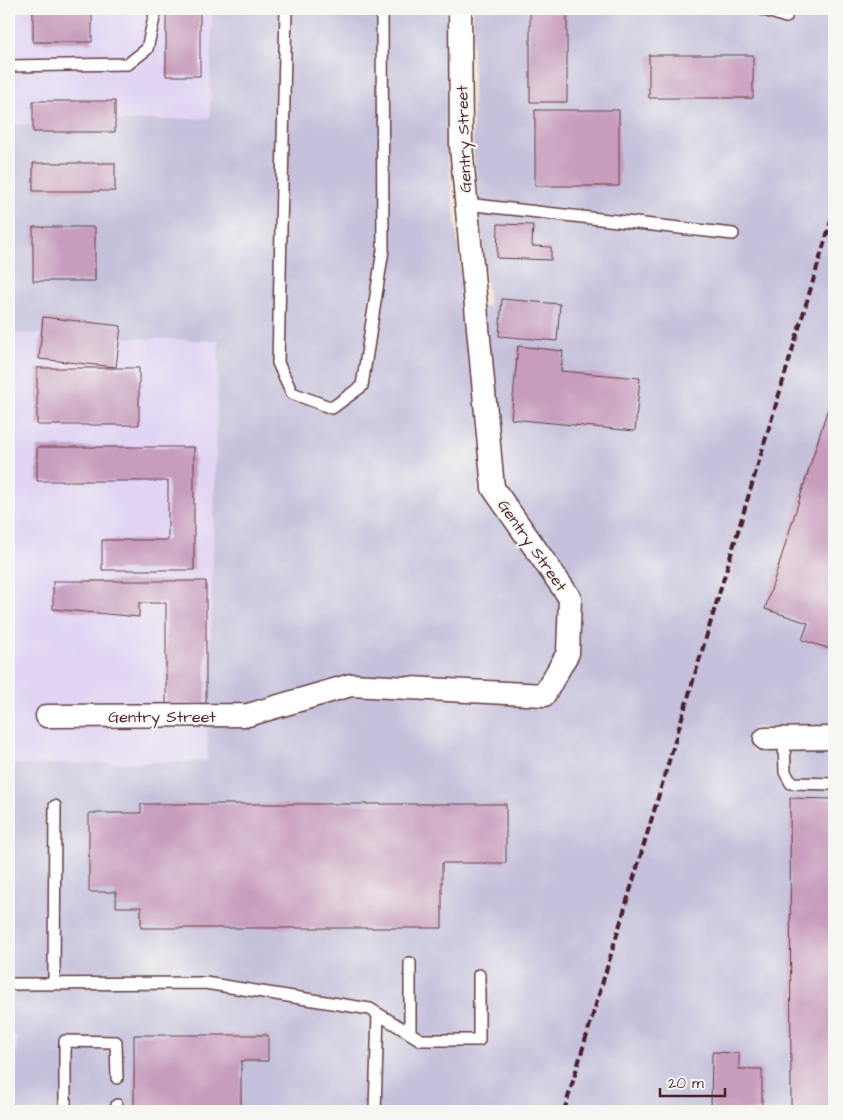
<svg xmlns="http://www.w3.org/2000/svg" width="843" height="1120" font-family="'Architects Daughter',sans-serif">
	<rect width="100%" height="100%" fill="#f6f6f2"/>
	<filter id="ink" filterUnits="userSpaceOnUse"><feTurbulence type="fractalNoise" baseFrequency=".02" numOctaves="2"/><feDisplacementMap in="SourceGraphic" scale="10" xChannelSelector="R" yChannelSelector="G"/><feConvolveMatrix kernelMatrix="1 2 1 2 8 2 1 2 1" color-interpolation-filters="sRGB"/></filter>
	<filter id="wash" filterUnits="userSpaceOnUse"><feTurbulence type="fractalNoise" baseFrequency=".0096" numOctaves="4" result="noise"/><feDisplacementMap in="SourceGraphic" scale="20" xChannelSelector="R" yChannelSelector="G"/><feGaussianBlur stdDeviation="1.12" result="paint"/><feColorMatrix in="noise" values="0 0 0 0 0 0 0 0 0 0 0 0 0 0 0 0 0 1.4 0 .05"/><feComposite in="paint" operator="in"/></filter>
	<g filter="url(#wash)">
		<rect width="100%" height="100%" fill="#f5e2cd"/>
		<path fill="#e1d4f4" d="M 9,9 L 212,9 L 210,118 L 9,125 Z
			M 9,333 L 219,340 L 207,761 L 9,765 Z
			M 9,1037 L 17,1037 L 15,1111 L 9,1111 Z"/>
		<path fill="#c5c0db" d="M 212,9 L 447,9 L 447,146 L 465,308 L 489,306 L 473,146 L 473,9 L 834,9 L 834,727 L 752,728 L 753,751 L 834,750 L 834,1111 L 15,1111 L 17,1037 L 9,1037 L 9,765 L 207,761 L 219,341 L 9,333 L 9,125 L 210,118 Z"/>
		<g id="blocks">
			<path fill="#c79cbd" d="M 33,9 L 92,9 L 92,42 L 33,42 Z
				M 166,9 L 200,9 L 200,76 L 166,76 Z
				M 530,9 L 567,9 L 567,102 L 530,102 Z
				M 649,55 L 753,55 L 753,98 L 649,98 Z
				M 33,101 L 115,101 L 115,132 L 33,132 Z
				M 535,110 L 619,110 L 619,186 L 535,186 Z
				M 33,163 L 115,163 L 115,191 L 33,191 Z
				M 498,224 L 533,225 L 532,246 L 551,247 L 551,260 L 497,258 Z
				M 33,227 L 95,227 L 95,281 L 33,281 Z
				M 502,299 L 560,304 L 557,341 L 499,336 Z
				M 43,317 L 121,326 L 116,367 L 39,359 Z
				M 518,346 L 563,351 L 561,371 L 640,378 L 635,431 L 511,419 Z
				M 37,368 L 139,368 L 139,425 L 37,425 Z
				M 834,389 L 834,650 L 802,640 L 808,623 L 765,609 Z
				M 37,447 L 194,447 L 194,570 L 102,570 L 102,540 L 168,540 L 168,481 L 37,481 Z
				M 53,581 L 206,581 L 206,704 L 166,704 L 166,603 L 139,603 L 139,617 L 53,609 Z
				M 790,798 L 834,799 L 834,1111 L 791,1111 Z
				M 141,804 L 506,804 L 506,863 L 442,863 L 442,928 L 141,928 L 141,907 L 116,907 L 116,892 L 89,892 L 89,813 L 141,813 Z
				M 134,1035 L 268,1035 L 268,1061 L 241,1061 L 241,1111 L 134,1111 Z
				M 712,1052 L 739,1053 L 739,1069 L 762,1069 L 762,1111 L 711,1111 Z"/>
		</g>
	</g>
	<g filter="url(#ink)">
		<use href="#blocks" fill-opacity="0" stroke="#643c43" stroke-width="1"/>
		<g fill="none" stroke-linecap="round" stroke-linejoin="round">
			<defs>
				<path id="lane" d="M 286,9 L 278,363 L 292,393 L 332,408 L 362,386 L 383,250 L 382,9
					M 762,9 L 786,17
					M 9,66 L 128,64 L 147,49 L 156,9
					M 466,204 L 733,234
					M 784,739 L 785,772 L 791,783 L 834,784
					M 410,963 L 410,1033
					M 9,984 L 205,983 L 370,1009 L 421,1040 L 479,1040 L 479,975
					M 54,984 L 55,806
					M 65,1111 L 65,1041 L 116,1042 L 117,1078
					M 117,1111 L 117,1105
					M 375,1111 L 378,1014"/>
				<path id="street" d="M 47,716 L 248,715 L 351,685 L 544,695 L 568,653 L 570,598 L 493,488 L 461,146 L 460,9
					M 765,739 L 834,738"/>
			</defs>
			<use href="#lane" stroke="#643c43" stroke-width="14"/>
			<use href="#street" stroke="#643c43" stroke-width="25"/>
			<use href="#lane" stroke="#fff" stroke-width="11"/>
			<use href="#street" stroke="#fff" stroke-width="22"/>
			<path stroke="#4a1f2b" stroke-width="4" stroke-dasharray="8 4" stroke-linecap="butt" d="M 564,1111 L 834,211"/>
		</g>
	</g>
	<g text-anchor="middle" stroke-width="4.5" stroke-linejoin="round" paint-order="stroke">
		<g font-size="16" fill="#4a1f2b" stroke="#f6f6f2">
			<text transform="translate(463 139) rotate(-92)" y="6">Gentry Street</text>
			<text transform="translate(533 545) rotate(55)" y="6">Gentry Street</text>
			<text x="162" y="722">Gentry Street</text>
		</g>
	</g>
	<rect width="843" height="1120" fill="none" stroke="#f6f6f2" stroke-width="30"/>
	<path d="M660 1088v8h65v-8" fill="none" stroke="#4a1f2b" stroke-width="2.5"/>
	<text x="668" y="1088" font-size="15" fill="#4a1f2b" stroke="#f6f6f2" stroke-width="4" paint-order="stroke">20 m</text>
</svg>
